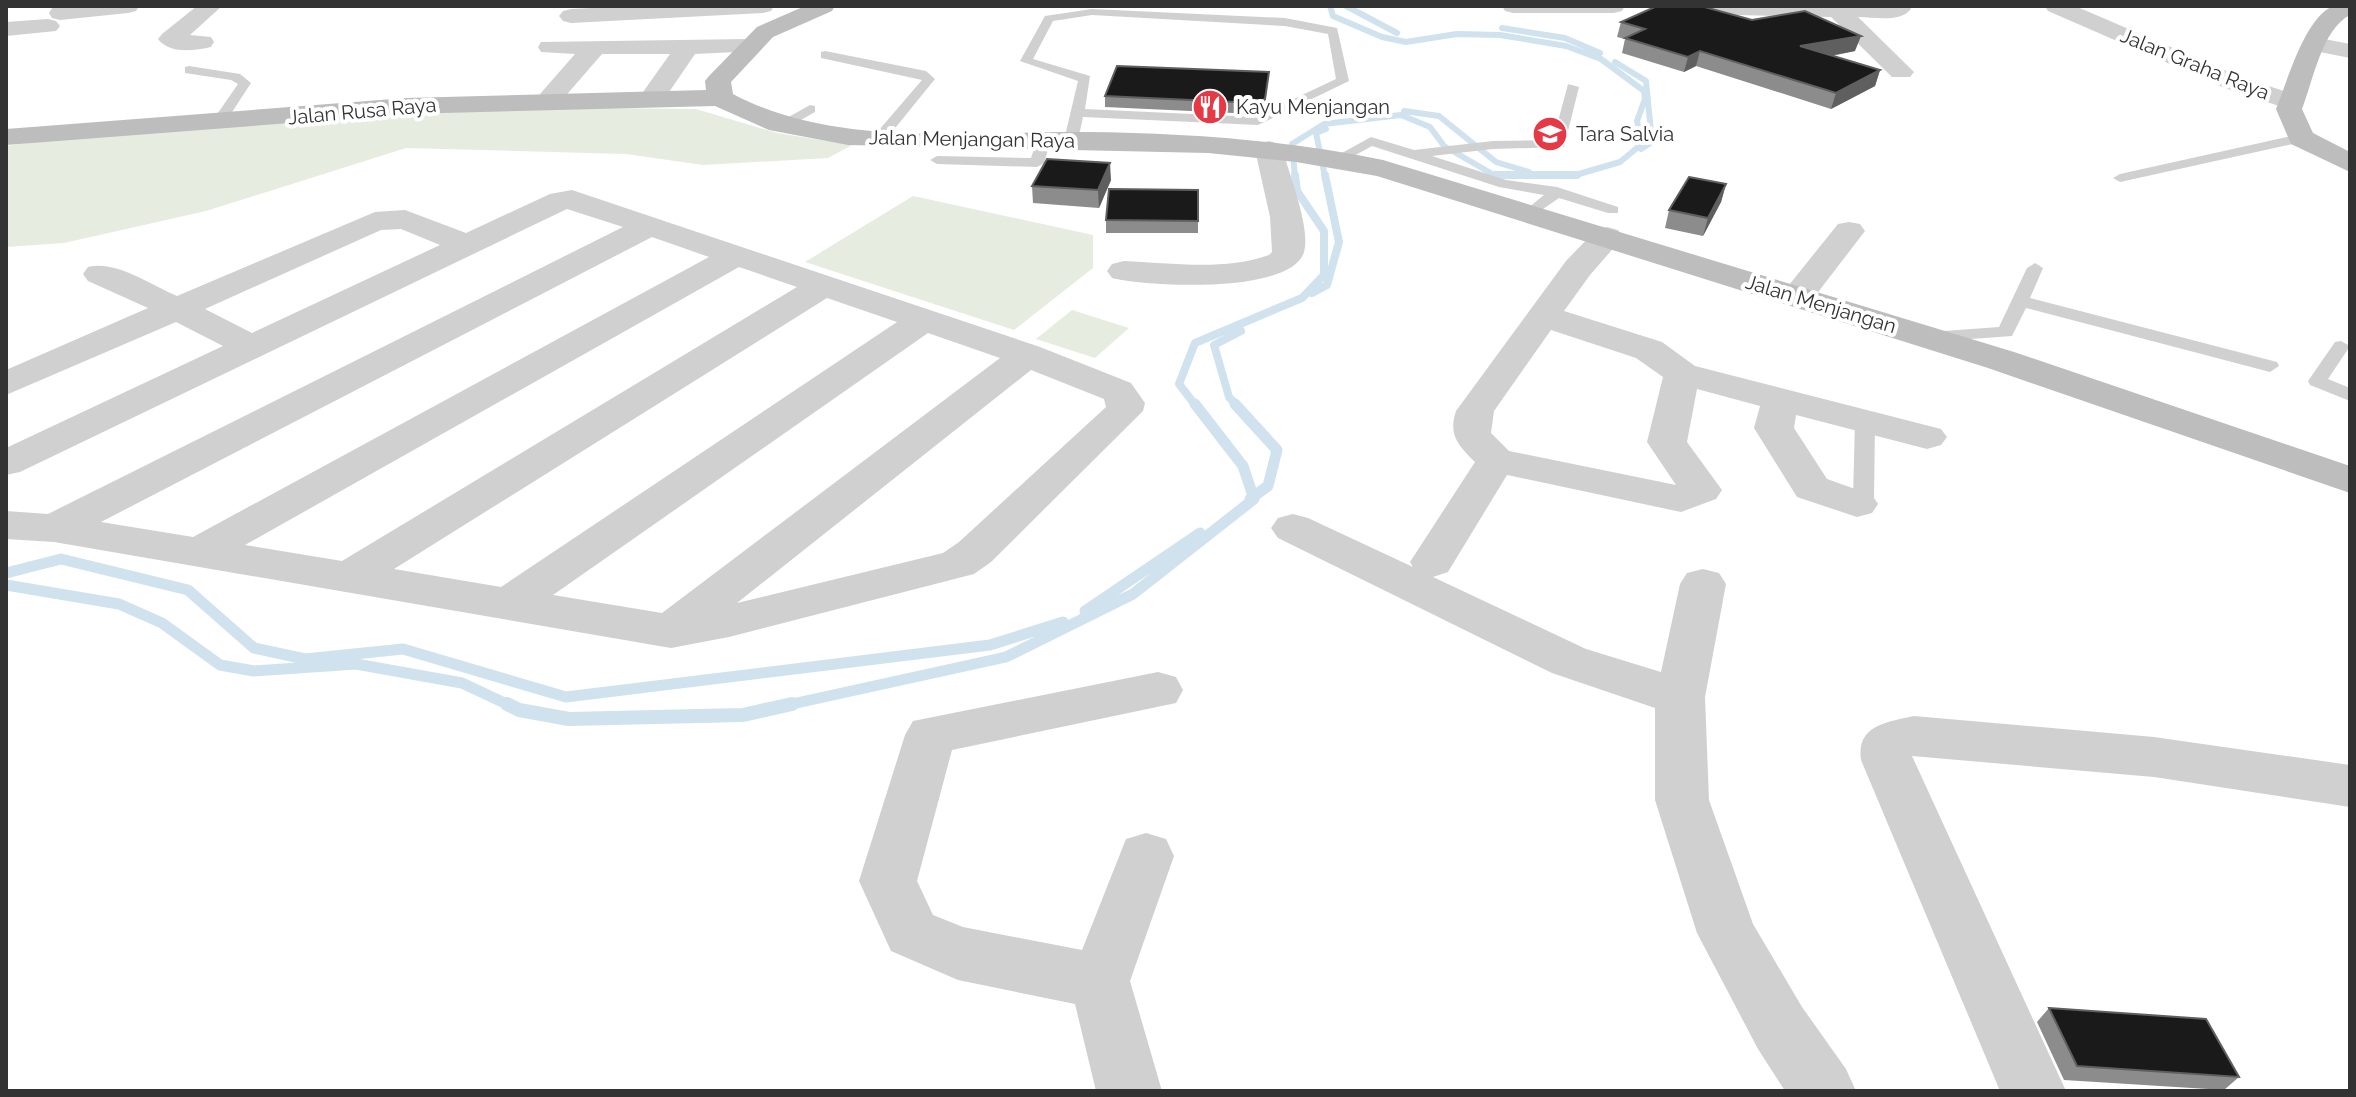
<svg xmlns="http://www.w3.org/2000/svg" width="2356" height="1097" font-family="Raleway,sans-serif">
	<rect width="100%" height="100%" fill="#fff"/>
	<path fill="#e6ecdf" d="M 475,107 L 696,109 L 777,133 L 852,145 L 828,158 L 703,165 L 626,154 L 406,148 L 206,211 L 64,243 L 6,247 L 6,146 L 77,136 Z
		M 913,196 L 1093,235 L 1093,268 L 1014,330 L 805,262 Z
		M 1072,310 L 1129,328 L 1095,358 L 1036,339 Z"/>
	<g fill="none" stroke-linecap="round" stroke-linejoin="round">
		<path stroke="#cfe2ee" stroke-width="6" d="M 1346,6 L 1397,33
			M 1502,28 L 1565,38 L 1600,53
			M 1615,62 L 1646,81 L 1652,142 L 1641,149
			M 1404,111 L 1439,116 L 1496,162 L 1529,172
			M 1295,177 L 1292,144 L 1324,124 L 1401,115 L 1430,127 L 1444,146 L 1494,175 L 1572,176 L 1620,162 L 1643,143 L 1637,121 L 1645,99 L 1644,91 L 1601,59 L 1566,46 L 1500,35 L 1457,34 L 1406,42 L 1382,37 L 1333,16 L 1330,6
			M 1325,177 L 1316,133 L 1326,129"/>
		<path stroke="#cfe2ee" stroke-width="8" d="M 1493,175 L 1577,175
			M 1312,293 L 1327,285 L 1339,242 L 1325,175
			M 1196,406 L 1179,384 L 1195,343 L 1302,298 L 1324,275 L 1324,231 L 1297,191 L 1295,175
			M 1237,406 L 1229,397 L 1214,345 L 1241,331"/>
		<path stroke="#cfe2ee" stroke-width="11" d="M 1235,404 L 1277,450 L 1268,486 L 1250,499
			M 6,573 L 61,559 L 188,590 L 254,648 L 305,659 L 403,649 L 566,697 L 990,645 L 1063,622
			M 6,585 L 119,604 L 162,623 L 220,665 L 254,671 L 356,664 L 462,683 L 511,706
			M 1085,611 L 1200,533
			M 783,706 L 1006,657 L 1133,594 L 1254,499 L 1243,466 L 1195,404"/>
		<path stroke="#cfe2ee" stroke-width="14" d="M 507,704 L 519,710 L 569,719 L 743,715 L 792,704"/>
		<path fill="#d0d0d0" fill-rule="evenodd" d="M 1092,9 L 1285,18 L 1337,28 L 1349,81 L 1258,125 L 1083,117 L 1078,140 L 1066,143 L 1064,140 L 1078,81 L 1020,61 L 1045,16 ZM 1092,15 L 1285,26 L 1328,34 L 1336,79 L 1256,117 L 1085,109 L 1090,76 L 1033,59 L 1053,21 Z
			M 825,51 L 926,71 L 935,79 L 883,143 L 873,143 L 873,137 L 922,80 L 821,58 L 821,52 Z
			M 189,66 L 240,74 L 251,83 L 223,126 L 211,123 L 238,84 L 231,80 L 185,73 L 185,67 Z
			M 1568,84 L 1579,87 L 1564,147 L 1493,149 L 1432,156 L 1506,180 L 1557,187 L 1618,207 L 1618,213 L 1608,213 L 1559,198 L 1530,218 L 1522,213 L 1544,195 L 1499,187 L 1372,146 L 1343,162 L 1338,163 L 1331,159 L 1371,137 L 1414,150 L 1493,141 L 1553,140 Z
			M 810,105 L 815,106 L 815,112 L 790,126 L 778,123 Z
			M 2301,134 L 2308,138 L 2306,141 L 2120,182 L 2113,178 L 2120,174 Z
			M 1044,136 L 1051,140 L 1044,163 L 1037,167 L 937,164 L 930,160 L 937,156 L 1031,158 L 1037,140 Z
			M 2035,263 L 2043,268 L 2030,298 L 2277,362 L 2279,366 L 2270,372 L 2026,308 L 2012,336 L 1930,342 L 1921,337 L 1930,332 L 1999,327 L 2027,268 Z
			M 2341,341 L 2350,346 L 2328,379 L 2350,388 L 2350,401 L 2310,385 L 2308,381 L 2335,342 Z
			M 1865,415 L 1875,421 L 1874,500 L 1864,509 L 1857,511 L 1846,504 L 1853,497 L 1855,421 Z"/>
		<path fill="#d0d0d0" fill-rule="evenodd" d="M 61,6 L 139,6 L 136,11 L 128,13 L 60,20 L 52,18 L 49,13 L 52,8 Z
			M 197,6 L 222,6 L 190,35 L 211,37 L 214,42 L 211,47 C 194,51 169,54 158,39 L 162,34 Z
			M 631,6 L 774,6 L 771,11 L 763,13 L 571,23 L 563,21 L 559,16 L 563,11 L 571,9 Z
			M 1502,6 L 1625,6 L 1622,11 L 1614,13 L 1513,13 L 1505,11 Z
			M 1909,6 L 1911,9 C 1900,23 1875,17 1858,17 L 1914,72 L 1910,77 L 1892,77 L 1831,17 L 1692,14 L 1684,12 L 1681,7 Z
			M 2045,6 L 2075,6 L 2243,78 L 2300,96 L 2304,102 L 2300,108 L 2291,110 L 2225,88 L 2048,11 Z
			M 48,19 L 56,21 L 60,26 L 56,31 L 6,36 L 6,22 Z
			M 2314,37 L 2350,44 L 2350,58 L 2305,49 L 2302,44 L 2305,39 Z
			M 748,39 L 757,41 L 760,46 L 757,51 L 695,54 L 665,98 L 647,98 L 643,92 L 670,54 L 602,54 L 562,100 L 544,100 L 540,94 L 575,54 L 541,52 L 538,47 L 541,42 Z
			M 1269,141 L 1279,144 L 1283,150 C 1289,175 1311,228 1304,252 C 1292,294 1147,287 1112,278 L 1107,271 L 1112,264 L 1124,261 C 1170,263 1225,271 1269,255 L 1272,252 L 1270,217 L 1255,150 L 1259,144 Z
			M 572,190 L 1040,347 L 1131,383 L 1145,403 L 1143,411 L 991,562 L 974,574 L 729,637 L 671,648 L 54,542 L 6,539 L 6,511 L 48,514 L 623,227 L 567,209 L 20,472 L 6,475 L 6,448 L 223,346 L 176,322 L 6,395 L 6,370 L 148,308 L 88,281 L 83,274 L 88,267 C 116,260 151,285 177,296 L 375,212 L 405,210 L 466,233 L 550,194 ZM 401,229 L 440,245 L 252,333 L 205,309 L 381,230 ZM 652,237 L 709,257 L 193,537 L 101,522 ZM 739,267 L 797,287 L 342,561 L 245,545 ZM 827,298 L 897,322 L 501,587 L 394,569 ZM 928,333 L 1000,358 L 662,613 L 553,595 ZM 1031,370 L 1104,399 L 1106,407 L 959,542 L 943,553 L 737,603 Z
			M 1849,222 L 1860,224 L 1865,231 L 1809,304 L 1797,307 L 1785,304 L 1780,297 L 1785,290 L 1838,224 Z
			M 1607,227 L 1618,230 L 1623,237 L 1590,275 L 1564,311 L 1662,342 L 1695,366 L 1941,429 L 1947,437 L 1941,445 L 1927,449 L 1796,415 L 1794,428 L 1827,479 L 1872,495 L 1878,504 L 1872,513 L 1857,517 L 1797,497 L 1754,428 L 1760,406 L 1697,389 L 1687,442 L 1722,490 L 1716,499 L 1681,512 L 1507,475 L 1448,572 L 1433,577 L 1586,649 L 1661,672 L 1680,584 L 1687,573 L 1703,569 L 1719,573 L 1726,584 L 1705,697 L 1709,800 L 1753,924 L 1802,1007 L 1846,1069 L 1856,1091 L 1785,1091 L 1758,1049 L 1697,933 L 1655,800 L 1655,708 L 1552,673 L 1278,538 L 1271,528 L 1278,518 L 1293,514 L 1308,518 L 1413,567 L 1410,562 L 1475,462 C 1458,445 1448,435 1456,411 L 1566,261 L 1596,230 ZM 1551,330 L 1636,358 L 1663,377 L 1647,442 L 1676,485 L 1509,451 L 1491,433 L 1494,411 Z
			M 1158,672 L 1176,677 L 1183,690 L 1176,703 L 952,750 L 917,881 L 933,915 L 963,927 L 1082,950 L 1126,839 L 1146,833 L 1166,839 L 1174,856 L 1130,981 L 1162,1091 L 1096,1091 L 1075,1004 L 958,980 L 891,951 L 859,881 L 905,735 L 913,721 Z
			M 1914,716 L 2154,737 L 2350,765 L 2350,807 L 2154,777 L 1912,756 L 2066,1091 L 2000,1091 L 1861,760 C 1856,725 1887,722 1914,716 Z"/>
		<path fill="#bdbdbd" fill-rule="evenodd" d="M 805,6 L 835,6 L 832,11 L 773,37 L 731,82 L 733,94 C 836,149 973,131 1086,132 C 1186,133 1285,140 1383,160 L 2014,352 L 2350,466 L 2350,493 L 1988,368 L 1377,176 L 1296,162 L 1208,153 L 848,145 L 769,130 L 715,106 L 406,114 L 6,145 L 6,129 L 406,98 L 706,90 L 705,81 L 709,76 L 757,27 Z
			M 2333,6 L 2350,6 L 2350,15 C 2322,29 2313,81 2302,109 L 2313,133 L 2350,152 L 2350,172 L 2291,144 L 2276,109 C 2288,80 2304,19 2333,6 Z"/>
	</g>
	<path fill="#8c8c8c" d="M 1621,22 L 1855,51 L 1832,56 L 1880,70 L 1875,86 L 1831,109 L 1696,66 L 1684,72 L 1622,53 L 1625,39 L 1617,37 Z
		M 1268,83 L 1264,110 L 1255,114 L 1105,107 L 1105,96 Z
		M 1111,180 L 1099,208 L 1033,203 L 1032,186 Z
		M 1726,184 L 1721,202 L 1703,236 L 1665,228 L 1669,210 Z
		M 1198,190 L 1198,233 L 1106,233 L 1106,220 Z
		M 2049,1008 L 2239,1077 L 2224,1090 L 2064,1080 L 2037,1022 Z"/>
	<path fill="#5f5f5f" d="M 1861,36 L 1855,51 L 1796,62 L 1800,46 Z
		M 1700,51 L 1696,66 L 1684,72 L 1688,57 Z
		M 1880,70 L 1875,86 L 1831,109 L 1836,93 Z
		M 1269,72 L 1264,110 L 1255,114 L 1256,103 Z
		M 1110,163 L 1111,180 L 1099,208 L 1098,190 Z
		M 1726,184 L 1721,202 L 1703,236 L 1708,218 Z"/>
	<path fill="#1a1a1a" stroke="#5f5f5f" stroke-width="2" d="M 1657,6 L 1701,6 L 1752,20 L 1805,11 L 1861,36 L 1800,46 L 1880,70 L 1836,93 L 1700,51 L 1688,57 L 1625,38 L 1645,29 L 1621,22 Z
		M 1117,66 L 1269,72 L 1265,99 L 1256,103 L 1105,96 Z
		M 1047,159 L 1110,163 L 1098,190 L 1032,186 Z
		M 1689,177 L 1726,184 L 1708,218 L 1669,210 Z
		M 1109,189 L 1198,190 L 1198,221 L 1106,220 Z
		M 2049,1008 L 2206,1019 L 2239,1077 L 2077,1066 Z"/>
	<defs>
		<symbol id="restaurant-disc" viewBox="-11 -11 22 22"><circle r="9.5" fill="#e63946" stroke="#fff"/><path d="M-5-6h1v4h1v-4h1v4h1v-4h1v5L-1.5 .5V6h-2V.5L-5-1ZM5-6V6H3V1.5H1.5Q1.5-4 5-6Z" fill="#fff"/></symbol>
		<symbol id="school-disc" viewBox="-11 -11 22 22"><circle r="9.5" fill="#e63946" stroke="#fff"/><path d="M0-5L7-2L0 1L-7-2ZM-4 1L0 2.5L4 1V4Q0 6-4 4Z" fill="#fff"/></symbol>
	</defs>
	<g fill-rule="evenodd">
		<use href="#restaurant-disc" x="1190" y="87" width="40" height="40"/>
		<use href="#school-disc" x="1530" y="114" width="40" height="40"/>
	</g>
	<g text-anchor="middle" stroke-width="8" stroke-linejoin="round" paint-order="stroke">
		<g font-size="20" fill="#333" stroke="#fff">
			<text transform="translate(2195 64) rotate(22)" y="7">Jalan Graha Raya</text>
			<text transform="translate(362 111) rotate(-5)" y="7">Jalan Rusa Raya</text>
			<text transform="translate(972 139) rotate(1)" y="7">Jalan Menjangan Raya</text>
			<text transform="translate(1821 304) rotate(17)" y="7">Jalan Menjangan</text>
		</g>
		<g font-size="20" fill="#333" stroke="#fff" text-anchor="start">
			<text x="1236" y="114">Kayu Menjangan</text>
			<text x="1576" y="141">Tara Salvia</text>
		</g>
	</g>
	<rect width="2356" height="1097" fill="none" stroke="#333333" stroke-width="16"/>
</svg>
